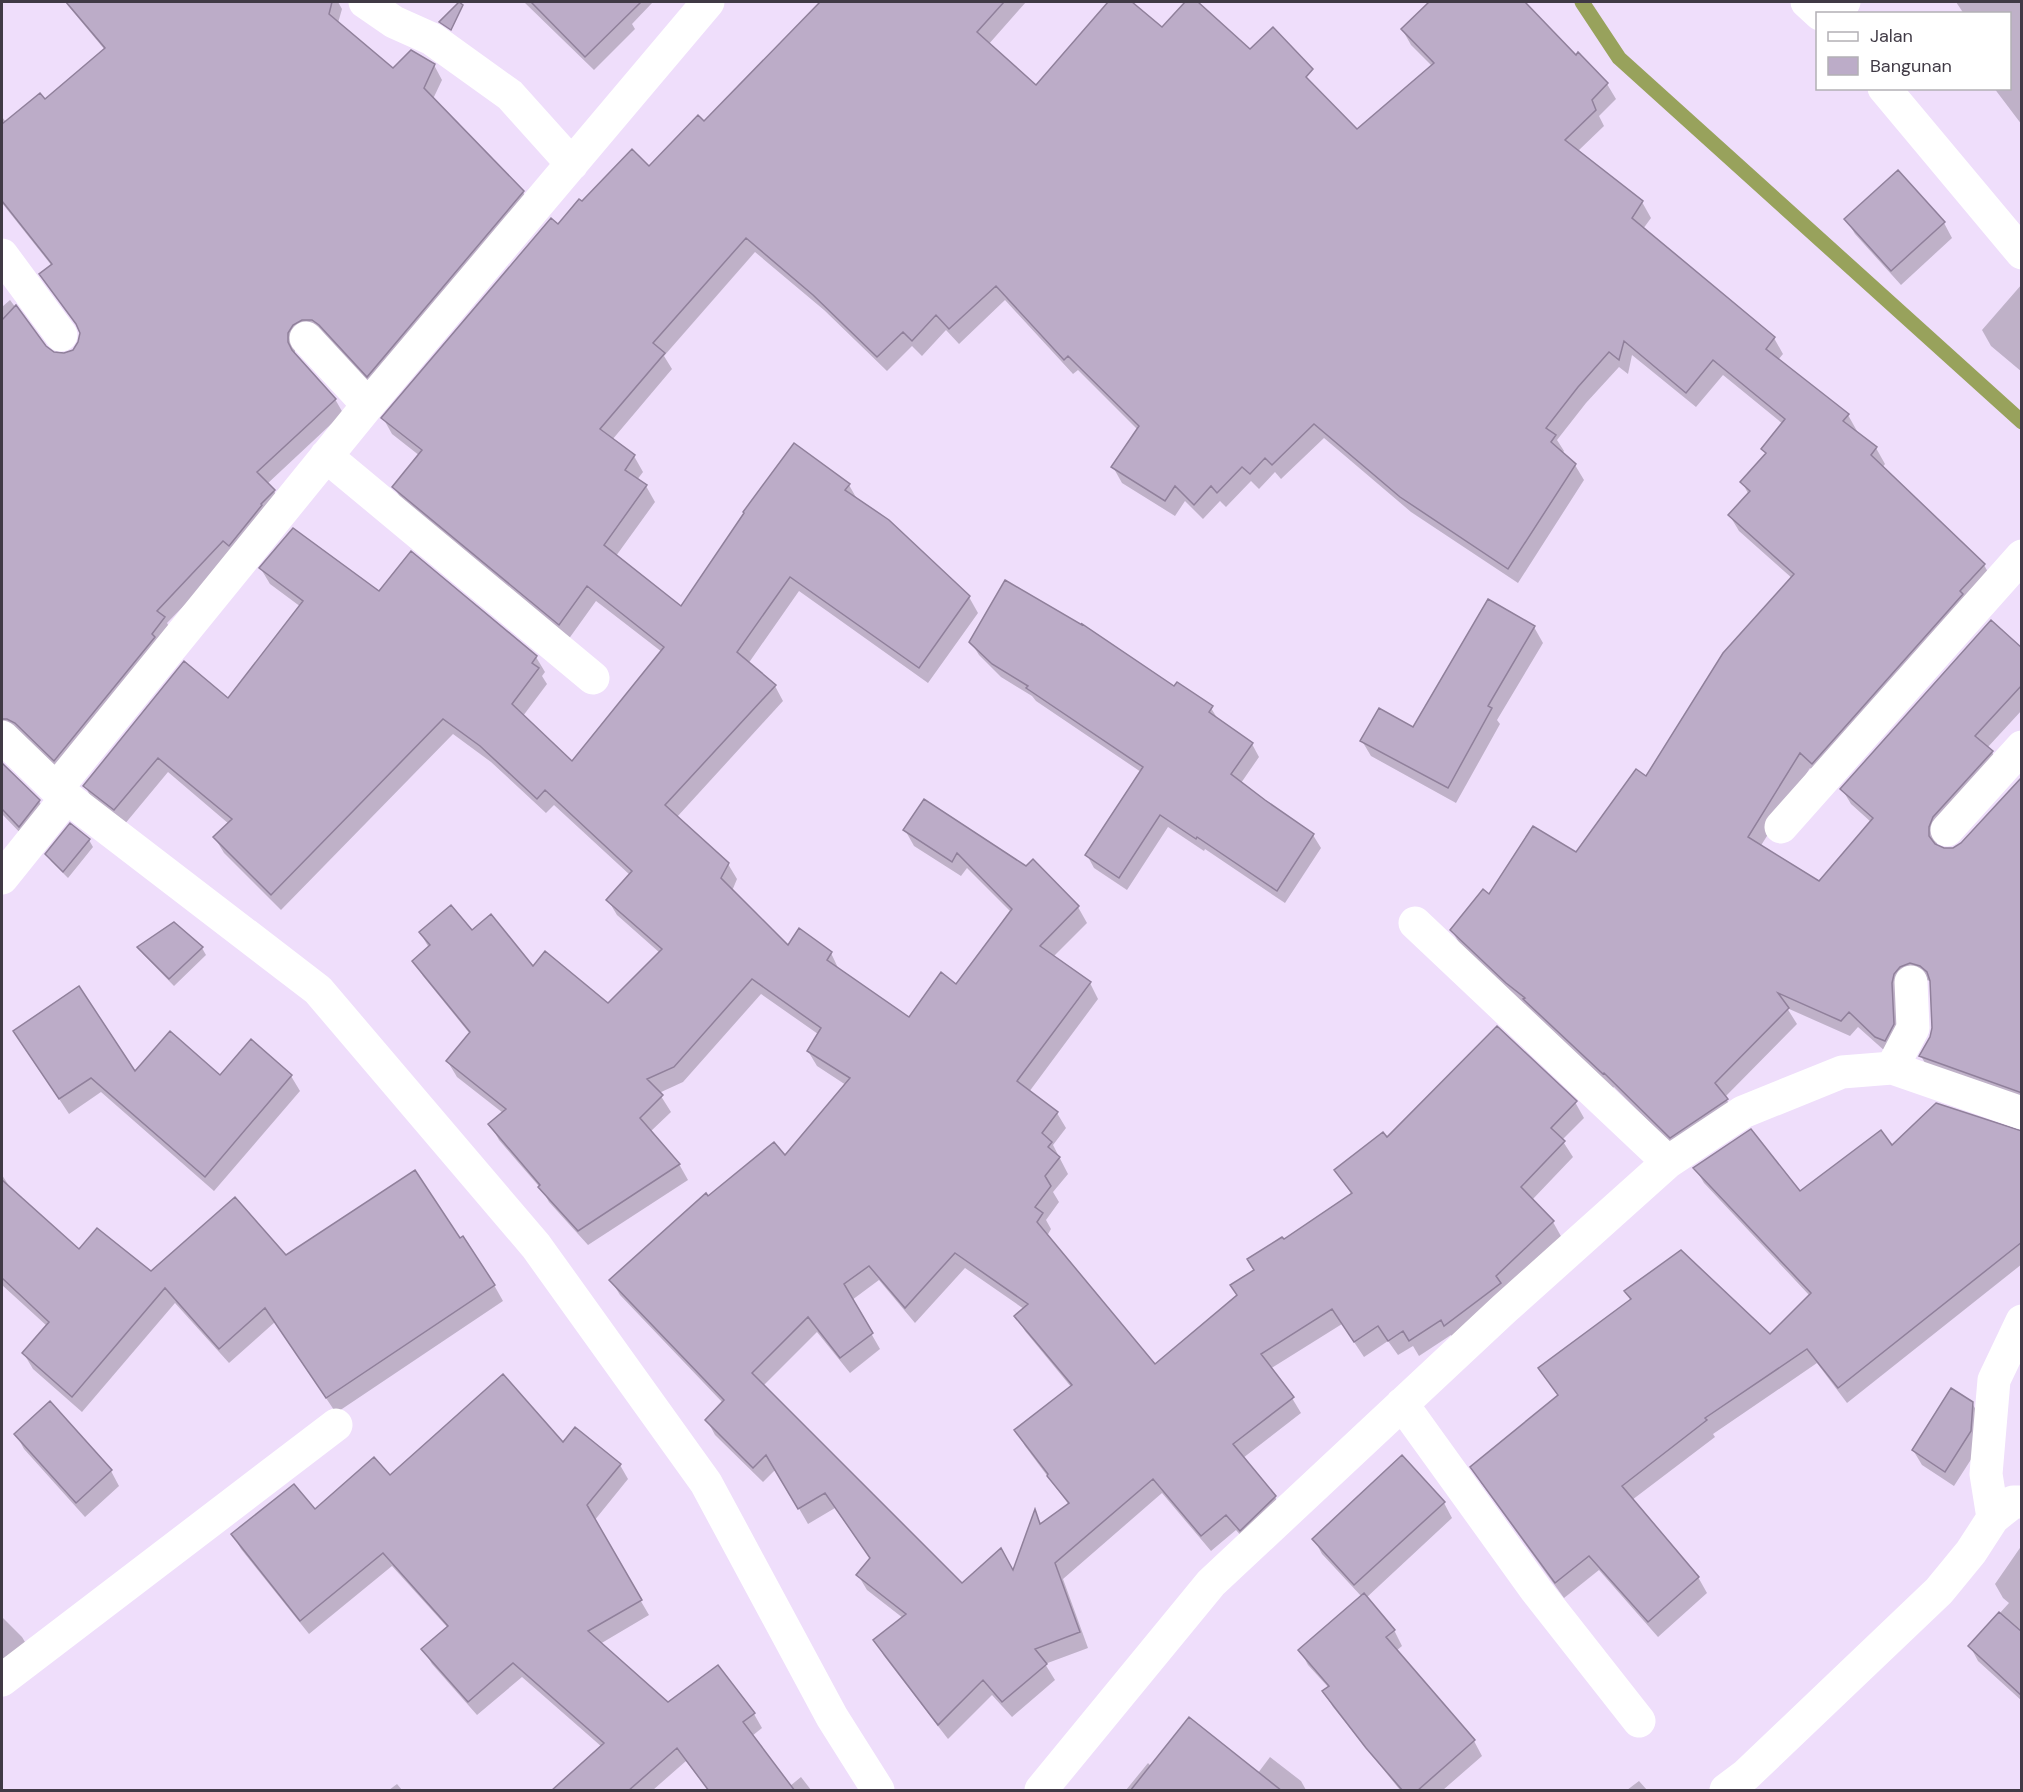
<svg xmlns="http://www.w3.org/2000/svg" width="2023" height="1792" font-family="'DM Sans',sans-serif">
	<rect width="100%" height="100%" fill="#efdefb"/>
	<path fill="#0003" fill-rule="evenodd" d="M 65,2 L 155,2 L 160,8 L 167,2 L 205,2 L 207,6 L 211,2 L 338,2 L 342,9 L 338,23 L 393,70 L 434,65 L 442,80 L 433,99 L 523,192 L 531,206 L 376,390 L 295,348 L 295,356 L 335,399 L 343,413 L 267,484 L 274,491 L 282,505 L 167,623 L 172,632 L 63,774 L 2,735 L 2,666 L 4,664 L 2,662 L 2,307 L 10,300 L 45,347 L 52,353 L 63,355 L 74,351 L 80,343 L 80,330 L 41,274 L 52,266 L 2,203 L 2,117 L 6,122 L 44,101 L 105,50 Z
		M 524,2 L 653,2 L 632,24 L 635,29 L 594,70 Z
		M 832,2 L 838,5 L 841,2 L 1026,2 L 988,45 L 1036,87 L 1110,2 L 1130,2 L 1162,29 L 1187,2 L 1196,2 L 1309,106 L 1357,131 L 1432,66 L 1411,45 L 1402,29 L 1430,2 L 1523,2 L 1576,57 L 1607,84 L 1616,99 L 1599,116 L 1604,126 L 1578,151 L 1642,202 L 1651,218 L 1643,229 L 1774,338 L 1783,354 L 1778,360 L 1848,415 L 1857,431 L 1856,432 L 1876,448 L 1885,464 L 1882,468 L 1984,565 L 1993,581 L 1822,778 L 1810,768 L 1760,847 L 1819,883 L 1871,822 L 1851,804 L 1842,789 L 2022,650 L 2022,710 L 1987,748 L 1992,752 L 2001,768 L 1937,842 L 1937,847 L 1942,850 L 1953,849 L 1962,844 L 2022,779 L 2022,1105 L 1930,1072 L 1921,1056 L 1931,1037 L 1933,1028 L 1930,981 L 1919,978 L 1902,1040 L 1886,1052 L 1858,1027 L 1850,1036 L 1787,1008 L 1797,1024 L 1725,1097 L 1736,1115 L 1680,1153 L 1614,1087 L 1612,1089 L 1461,946 L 1452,931 L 1489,896 L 1576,854 L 1646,778 L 1793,579 L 1739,531 L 1730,516 L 1749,495 L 1742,482 L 1766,455 L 1763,449 L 1783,424 L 1723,375 L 1696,407 L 1632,355 L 1628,374 L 1619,367 L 1586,403 L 1557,440 L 1564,451 L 1562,454 L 1575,465 L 1584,480 L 1518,583 L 1411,512 L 1324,438 L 1281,479 L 1275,472 L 1259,489 L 1251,481 L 1226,507 L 1220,501 L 1203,519 L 1185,501 L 1175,516 L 1122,483 L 1113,467 L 1138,430 L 1078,370 L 1073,374 L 1005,300 L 959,344 L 946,330 L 922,356 L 912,346 L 887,371 L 824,310 L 755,252 L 664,356 L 672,369 L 612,440 L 634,456 L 643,472 L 637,480 L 646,486 L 655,502 L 616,556 L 681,608 L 849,485 L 857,499 L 888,521 L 969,597 L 978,613 L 928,683 L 799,591 L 748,664 L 775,686 L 783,701 L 677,817 L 728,864 L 737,879 L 732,891 L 788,947 L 831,953 L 839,970 L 909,1019 L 957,986 L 1011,912 L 967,868 L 961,876 L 914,846 L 905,830 L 1026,868 L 1033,861 L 1078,907 L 1087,923 L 1053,957 L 1090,983 L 1098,999 L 1029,1092 L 1057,1113 L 1066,1128 L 1053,1145 L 1068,1174 L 1053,1192 L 1059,1202 L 1046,1220 L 1051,1229 L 1047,1236 L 1155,1366 L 1238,1296 L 1256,1270 L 1283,1241 L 1352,1195 L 1336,1171 L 1386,1139 L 1575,1102 L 1584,1118 L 1562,1140 L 1573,1157 L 1532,1200 L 1553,1222 L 1562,1238 L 1454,1340 L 1451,1335 L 1419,1356 L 1413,1346 L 1398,1355 L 1388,1341 L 1364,1357 L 1342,1324 L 1270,1369 L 1292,1398 L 1301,1413 L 1243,1458 L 1275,1497 L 1284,1512 L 1249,1545 L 1236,1530 L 1211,1551 L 1162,1493 L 1063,1579 L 1088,1648 L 1045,1664 L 1055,1680 L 1012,1717 L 992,1695 L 948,1739 L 884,1656 L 875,1640 L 903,1618 L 867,1590 L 858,1575 L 871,1559 L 835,1508 L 808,1524 L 776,1469 L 763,1482 L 715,1435 L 707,1420 L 723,1403 L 620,1295 L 611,1280 L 708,1198 L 785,1158 L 846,1085 L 817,1066 L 808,1051 L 818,1034 L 761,994 L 683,1082 L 659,1093 L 671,1112 L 650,1132 L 679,1164 L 688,1180 L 588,1245 L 549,1202 L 543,1191 L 499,1140 L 490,1124 L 503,1113 L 457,1077 L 448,1062 L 470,1034 L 423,976 L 414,961 L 429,948 L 420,932 L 471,932 L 533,968 L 608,1005 L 660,953 L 617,915 L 608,900 L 630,875 L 554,805 L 546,813 L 491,762 L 453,734 L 281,910 L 224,853 L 215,838 L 229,824 L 168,772 L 124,825 L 93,801 L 85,786 L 228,700 L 301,607 L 270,584 L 261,569 L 379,593 L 536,657 L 545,672 L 542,676 L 547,684 L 523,716 L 572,763 L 662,652 L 596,601 L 568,640 L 403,502 L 394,487 L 420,456 L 392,434 L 383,418 L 558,227 L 582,203 L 649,168 L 705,124 L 797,38 ZM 965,1268 L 1024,1309 L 1016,1316 L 1025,1331 L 1072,1388 L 1016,1430 L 1025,1446 L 1069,1505 L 1042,1525 L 1035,1513 L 1014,1573 L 962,1585 L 763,1386 L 817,1332 L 850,1373 L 880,1349 L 852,1300 L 879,1280 L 915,1323 Z
		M 1956,2 L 2022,2 L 2022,125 L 1994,88 L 2010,88 L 2010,14 L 1964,14 Z
		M 1846,219 L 1944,223 L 1952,238 L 1901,285 L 1855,234 Z
		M 2022,284 L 2022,372 L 1991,346 L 1982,330 Z
		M 1488,601 L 1534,627 L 1543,643 L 1497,720 L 1500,724 L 1456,803 L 1371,756 L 1362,741 L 1413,729 Z
		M 971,642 L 1174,688 L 1211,708 L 1219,721 L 1252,744 L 1259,757 L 1241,783 L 1313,835 L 1321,848 L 1285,903 L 1205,849 L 1204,851 L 1168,827 L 1127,890 L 1094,868 L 1087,855 L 1141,772 L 1036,701 L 1032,696 L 1001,677 L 979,655 Z
		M 2,765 L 39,801 L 47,815 L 27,840 L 2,814 Z
		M 89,840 L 93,847 L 68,878 L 51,861 L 47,854 Z
		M 139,947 L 202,948 L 206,955 L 174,986 L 143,954 Z
		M 251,1041 L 291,1076 L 300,1091 L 214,1191 L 101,1092 L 69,1114 L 24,1046 L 135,1073 L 220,1077 Z
		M 2022,1133 L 2022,1264 L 1847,1403 L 1817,1363 L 1713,1434 L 1715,1437 L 1632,1500 L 1698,1577 L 1707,1593 L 1658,1637 L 1599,1570 L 1564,1598 L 1481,1483 L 1472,1467 L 1559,1397 L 1540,1368 L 1631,1301 L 1626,1291 L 1770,1336 L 1810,1296 L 1704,1183 L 1695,1168 L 1799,1193 L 1892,1147 Z
		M 2,1175 L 13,1192 L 80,1251 L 151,1273 L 286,1257 L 459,1240 L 494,1285 L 503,1301 L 336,1413 L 275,1322 L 229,1363 L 175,1303 L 82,1412 L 33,1369 L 24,1354 L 47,1326 L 2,1285 Z
		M 1972,1403 L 1981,1419 L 1979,1447 L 1954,1486 L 1922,1465 L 1913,1450 Z
		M 16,1434 L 111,1471 L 119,1486 L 85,1517 L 24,1449 Z
		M 563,1444 L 620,1465 L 628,1479 L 594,1521 L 649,1615 L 600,1644 L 668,1704 L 754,1714 L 762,1728 L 752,1736 L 790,1786 L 801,1777 L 811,1790 L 708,1790 L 686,1761 L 653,1790 L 571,1790 L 602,1747 L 522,1677 L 477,1715 L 432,1664 L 423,1649 L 448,1628 L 392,1566 L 309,1634 L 241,1549 L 233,1535 L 315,1511 L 390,1477 Z
		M 1444,1503 L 1452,1518 L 1366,1598 L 1394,1630 L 1402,1646 L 1396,1651 L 1474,1741 L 1482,1756 L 1443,1790 L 1400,1790 L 1333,1707 L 1324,1692 L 1329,1688 L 1308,1665 L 1300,1650 L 1362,1597 L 1322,1554 L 1314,1539 Z
		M 2022,1545 L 2022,1701 L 1978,1661 L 1970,1646 L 2009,1603 L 2003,1598 L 1995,1584 Z
		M 2,1617 L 22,1637 L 31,1652 L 2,1678 Z
		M 1270,1757 L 1301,1781 L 1306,1790 L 1126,1790 L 1148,1763 L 1151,1766 L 1258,1773 Z
		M 1639,1781 L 1647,1790 L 1627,1790 Z
		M 397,1784 L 402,1790 L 389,1790 Z"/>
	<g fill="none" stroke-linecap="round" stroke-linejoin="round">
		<path stroke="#98a25c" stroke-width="15" d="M 1582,2 L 1619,58 L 2022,422"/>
	</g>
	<path fill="#bcacc8" stroke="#90809b" stroke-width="1.5" fill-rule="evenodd" d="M 66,2 L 332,2 L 329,14 L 393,68 L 411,50 L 435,64 L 424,88 L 524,191 L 367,377 L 319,325 L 312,320 L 302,320 L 293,325 L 288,333 L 288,342 L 292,350 L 336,399 L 257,472 L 275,490 L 261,504 L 262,505 L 229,546 L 223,541 L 157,611 L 165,617 L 152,634 L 155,637 L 54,761 L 15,723 L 7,719 L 2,719 L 2,320 L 16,305 L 46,346 L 54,352 L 64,353 L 73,350 L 78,342 L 80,333 L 76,324 L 39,274 L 52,264 L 2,201 L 2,124 L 40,93 L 45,99 L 105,48 Z
		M 459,2 L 463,5 L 451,30 L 439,22 Z
		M 531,2 L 641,2 L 585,57 Z
		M 820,2 L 1004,2 L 977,32 L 1036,85 L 1108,2 L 1132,2 L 1162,27 L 1185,2 L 1198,2 L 1250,49 L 1273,27 L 1313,69 L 1306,77 L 1357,129 L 1434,63 L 1401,29 L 1429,2 L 1525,2 L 1576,55 L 1578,52 L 1608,83 L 1592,100 L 1596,110 L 1565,140 L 1643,201 L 1632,218 L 1775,337 L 1766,349 L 1849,414 L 1843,421 L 1877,447 L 1871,455 L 1985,564 L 1960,591 L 1963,594 L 1812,764 L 1800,753 L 1748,837 L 1819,881 L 1873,818 L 1840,789 L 1991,620 L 2022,648 L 2022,685 L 1975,736 L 1993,751 L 1933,817 L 1929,827 L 1929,836 L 1935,844 L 1944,848 L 1953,848 L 1961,843 L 2022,777 L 2022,1093 L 1919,1056 L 1930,1037 L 1932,1028 L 1930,981 L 1927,972 L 1920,966 L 1910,963 L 1900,967 L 1894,974 L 1892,983 L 1894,1024 L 1885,1041 L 1875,1037 L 1849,1012 L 1841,1021 L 1778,993 L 1789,1008 L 1715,1083 L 1728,1099 L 1670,1138 L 1604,1073 L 1603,1074 L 1523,999 L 1525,998 L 1506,983 L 1450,930 L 1483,889 L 1489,894 L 1533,826 L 1576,852 L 1636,769 L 1646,776 L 1723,653 L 1794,574 L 1728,515 L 1750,491 L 1740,482 L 1766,453 L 1761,449 L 1785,419 L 1713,360 L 1686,393 L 1624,341 L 1619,360 L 1609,352 L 1578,387 L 1546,428 L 1556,435 L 1551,442 L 1576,464 L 1508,569 L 1400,497 L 1314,424 L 1272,465 L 1265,458 L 1250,474 L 1242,467 L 1217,493 L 1211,486 L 1194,505 L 1175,486 L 1165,501 L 1111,467 L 1139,426 L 1068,356 L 1064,360 L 996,286 L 949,329 L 936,315 L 912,341 L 903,332 L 877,357 L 813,295 L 746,238 L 653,343 L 665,353 L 600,429 L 635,455 L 625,470 L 647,485 L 604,545 L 681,606 L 744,513 L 743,512 L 794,443 L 850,484 L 845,490 L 889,520 L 970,596 L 919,668 L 790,577 L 737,652 L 776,685 L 665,805 L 729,863 L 721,878 L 788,945 L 799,928 L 832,952 L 827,960 L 909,1017 L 941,972 L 956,984 L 1012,909 L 957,853 L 952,862 L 903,830 L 924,799 L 1026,866 L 1033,859 L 1079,906 L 1040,946 L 1091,982 L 1017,1081 L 1058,1112 L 1042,1133 L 1052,1142 L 1048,1147 L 1060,1157 L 1045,1176 L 1051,1186 L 1035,1207 L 1043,1213 L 1037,1222 L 1155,1364 L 1237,1295 L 1230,1285 L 1254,1270 L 1247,1259 L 1282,1237 L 1284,1239 L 1352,1193 L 1334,1170 L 1383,1132 L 1387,1137 L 1497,1026 L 1577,1101 L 1551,1128 L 1565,1141 L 1521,1187 L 1554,1221 L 1496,1276 L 1501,1283 L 1444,1326 L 1441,1320 L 1409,1341 L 1403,1331 L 1388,1341 L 1378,1326 L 1354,1342 L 1332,1309 L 1261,1354 L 1294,1397 L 1233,1444 L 1276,1496 L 1240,1531 L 1226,1515 L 1201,1536 L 1153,1479 L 1055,1563 L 1080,1632 L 1035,1649 L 1047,1664 L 1002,1702 L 983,1680 L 938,1725 L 873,1640 L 906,1614 L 856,1575 L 870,1558 L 825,1493 L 798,1509 L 766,1455 L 753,1468 L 705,1420 L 724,1400 L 609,1280 L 706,1193 L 708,1196 L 774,1142 L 785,1155 L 850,1078 L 807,1051 L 821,1028 L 752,979 L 674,1067 L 647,1079 L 663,1095 L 640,1118 L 680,1164 L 578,1231 L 538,1187 L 540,1185 L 488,1124 L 506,1109 L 446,1061 L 470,1032 L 412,961 L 430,945 L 419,932 L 451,905 L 472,930 L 491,914 L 533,966 L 545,951 L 608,1003 L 662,949 L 606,900 L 632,871 L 545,790 L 537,799 L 480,746 L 443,719 L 271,895 L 213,837 L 232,819 L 158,758 L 114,810 L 83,786 L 184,661 L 228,698 L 303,601 L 259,568 L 293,528 L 379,591 L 411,551 L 537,656 L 532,663 L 539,668 L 512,704 L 572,761 L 664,647 L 587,586 L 559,625 L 392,487 L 422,450 L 381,418 L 551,218 L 558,224 L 579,199 L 582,201 L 632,149 L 649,166 L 698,115 L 704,121 ZM 955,1253 L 1028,1304 L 1014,1316 L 1072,1385 L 1014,1430 L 1048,1474 L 1047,1476 L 1069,1503 L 1040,1524 L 1035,1509 L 1013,1570 L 1001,1548 L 962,1583 L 752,1373 L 808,1317 L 840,1358 L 873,1333 L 844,1284 L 869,1266 L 905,1308 Z
		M 1898,170 L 1945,222 L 1891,271 L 1844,219 Z
		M 1005,580 L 1082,625 L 1082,624 L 1174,686 L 1177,682 L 1213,706 L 1209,712 L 1253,743 L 1231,774 L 1265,800 L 1314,834 L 1277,891 L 1197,837 L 1196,839 L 1160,815 L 1119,878 L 1085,855 L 1143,767 L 1026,688 L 1028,686 L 992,664 L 969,642 Z
		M 1488,599 L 1535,626 L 1488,706 L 1492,708 L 1448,788 L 1360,741 L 1379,708 L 1413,727 Z
		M 2,763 L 40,800 L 19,827 L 2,809 Z
		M 70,823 L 90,839 L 63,872 L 45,854 Z
		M 174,922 L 203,947 L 169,979 L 137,947 Z
		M 79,986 L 135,1071 L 170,1031 L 220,1075 L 251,1039 L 292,1075 L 205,1177 L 91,1078 L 59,1099 L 13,1031 Z
		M 1936,1103 L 2022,1131 L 2022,1242 L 1838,1388 L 1807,1349 L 1705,1418 L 1707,1420 L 1622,1486 L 1699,1577 L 1648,1622 L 1589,1556 L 1555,1583 L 1470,1467 L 1558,1395 L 1538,1368 L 1631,1299 L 1624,1291 L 1681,1250 L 1770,1334 L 1811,1293 L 1693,1168 L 1751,1129 L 1800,1191 L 1881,1130 L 1892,1145 Z
		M 415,1170 L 460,1238 L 463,1236 L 495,1285 L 326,1398 L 265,1308 L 219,1349 L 165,1288 L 72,1397 L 22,1353 L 49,1322 L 2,1278 L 2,1180 L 79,1249 L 97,1228 L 151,1271 L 235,1197 L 286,1255 Z
		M 503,1374 L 563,1442 L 575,1427 L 621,1464 L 587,1505 L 642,1600 L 588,1631 L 668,1702 L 718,1665 L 755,1713 L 743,1722 L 795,1791 L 709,1791 L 677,1748 L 628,1791 L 551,1791 L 604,1743 L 513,1663 L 468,1702 L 421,1649 L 448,1626 L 383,1553 L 300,1621 L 231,1534 L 294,1484 L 315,1509 L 374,1457 L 390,1475 Z
		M 1951,1388 L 1973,1402 L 1971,1431 L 1945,1472 L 1912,1450 Z
		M 50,1401 L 112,1470 L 76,1503 L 14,1434 Z
		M 1402,1455 L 1445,1502 L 1354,1585 L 1312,1539 Z
		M 1364,1593 L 1395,1630 L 1386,1637 L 1475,1740 L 1417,1791 L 1403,1791 L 1366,1748 L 1322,1691 L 1329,1686 L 1298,1650 Z
		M 1999,1612 L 2022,1632 L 2022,1696 L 1968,1646 Z
		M 1189,1717 L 1282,1791 L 1130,1791 Z"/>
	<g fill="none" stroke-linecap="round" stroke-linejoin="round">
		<path stroke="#fff" stroke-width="33" d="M 365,2 L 394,22 L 432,39 L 510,95 L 572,164
			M 1832,14 L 1844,2
			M 2,255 L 61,335
			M 306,338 L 368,405
			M 326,456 L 593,678
			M 2,737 L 56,789 L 318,990 L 536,1246 L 706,1483 L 832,1717 L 878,1790
			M 56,789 L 368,405 L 708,2
			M 1781,827 L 2022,556
			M 1947,830 L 2022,747
			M 2,878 L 67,797
			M 1415,923 L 1668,1162
			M 1892,1068 L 1913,1028 L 1911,982
			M 1402,1404 L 1536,1590 L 1639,1721
			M 1993,1518 L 1986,1474 L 1994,1380 L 2022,1321
			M 2,1680 L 336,1425
			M 1041,1790 L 1211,1583 L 1504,1309 L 1668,1162 L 1743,1112 L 1842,1072 L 1892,1068 L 2022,1113
			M 1726,1790 L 1746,1775 L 1939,1591 L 1971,1552 L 1993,1518 L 2013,1502 L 2022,1502"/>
		<path stroke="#fff" stroke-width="33" d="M 1807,2 L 1820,14
			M 1884,88 L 2022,253"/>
	</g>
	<rect width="2023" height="1792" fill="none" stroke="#403a45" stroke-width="6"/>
	<rect x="1816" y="12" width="195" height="78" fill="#ffffff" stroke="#b3b0b5" stroke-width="1.5"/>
	<rect x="1828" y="32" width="30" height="9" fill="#ffffff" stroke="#b3b0b5" stroke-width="1.5"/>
	<text x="1870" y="42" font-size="18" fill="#403a45">Jalan</text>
	<rect x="1828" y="57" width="30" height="18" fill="#bcacc8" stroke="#b3b0b5" stroke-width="1.5"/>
	<text x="1870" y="72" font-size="18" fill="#403a45">Bangunan</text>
</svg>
